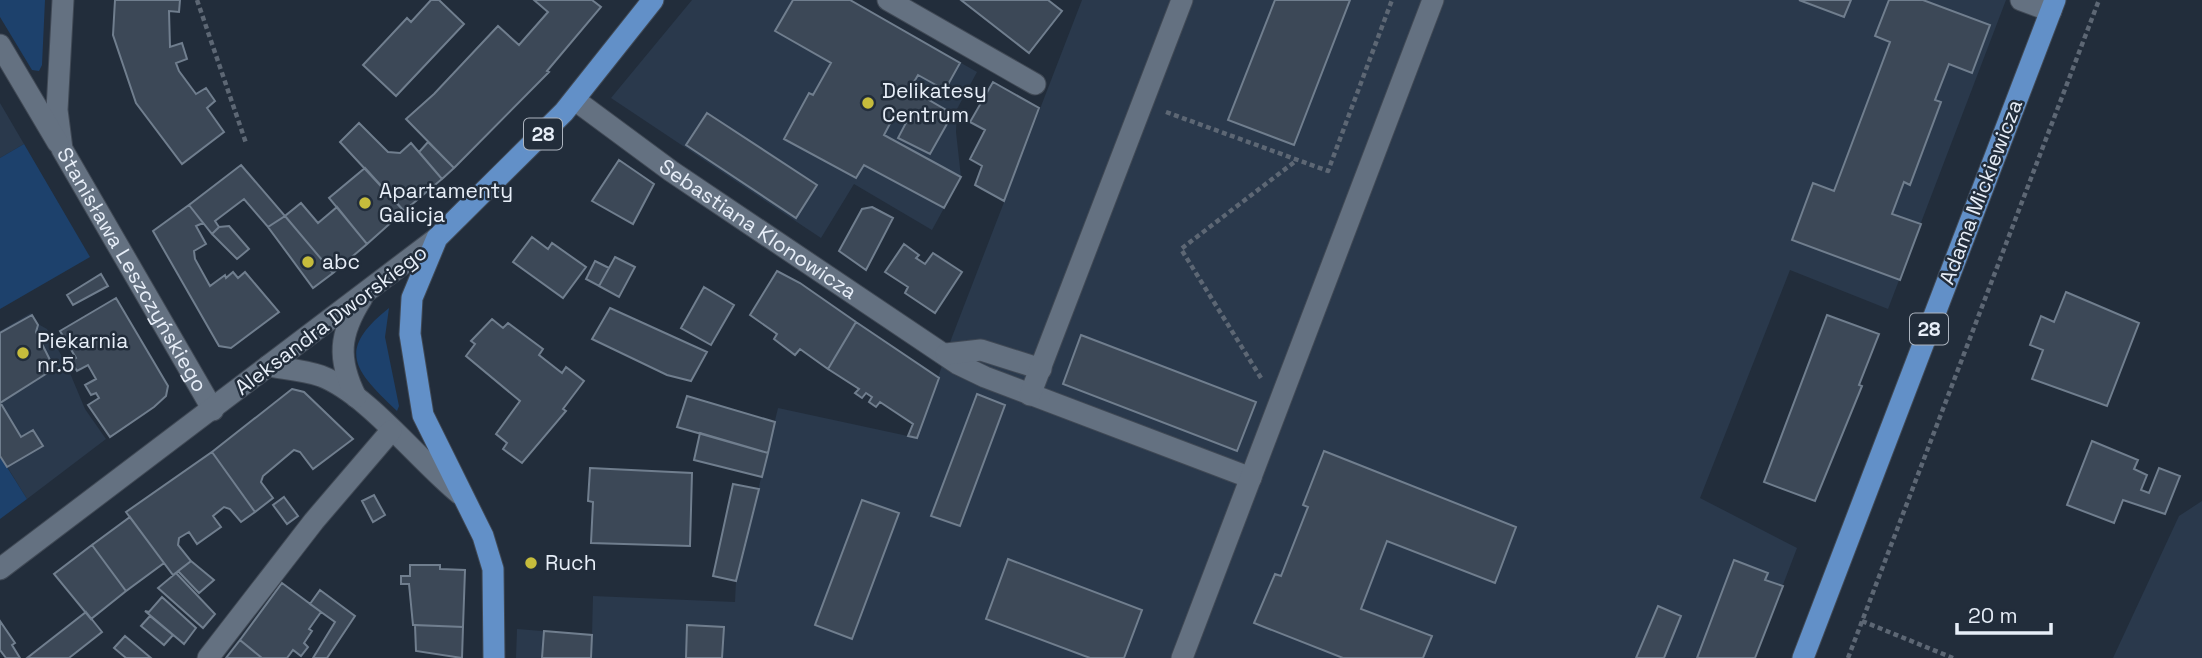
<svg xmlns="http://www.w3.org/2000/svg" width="2202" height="658" font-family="'Space Grotesk',sans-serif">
	<rect width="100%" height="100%" fill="#222d3b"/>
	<path fill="#2a394c" d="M 692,0 L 850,0 L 977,72 L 957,109 L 956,132 L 961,177 L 932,230 L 854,184 L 821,238 L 611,98 Z
		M 1082,0 L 2006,0 L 1888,309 L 1790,270 L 1700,498 L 1797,548 L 1755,658 L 516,658 L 517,629 L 592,635 L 593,596 L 735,602 L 736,581 L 778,408 L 917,438 L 952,337 Z
		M 0,103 L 24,144 L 0,158 Z
		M 31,313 L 38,324 L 47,329 L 67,366 L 85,409 L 106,439 L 27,499 L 0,455 L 0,331 Z
		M 2202,501 L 2202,658 L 2113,658 L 2179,516 Z"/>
	<path fill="#1d416c" d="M 0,0 L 45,0 L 42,65 L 39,71 L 32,70 L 0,17 Z
		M 24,144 L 90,257 L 0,309 L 0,158 Z
		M 389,308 L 385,337 L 399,406 L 397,411 C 355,371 335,351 389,308 Z
		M 0,456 L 27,499 L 0,519 Z"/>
	<path fill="#3c4857" stroke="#707e8e" stroke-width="2" d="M 115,0 L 180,0 L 179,12 L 169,11 L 170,47 L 182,43 L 187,59 L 176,63 L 179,71 L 196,94 L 206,88 L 215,101 L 207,108 L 224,132 L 182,164 L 136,103 L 113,35 Z
		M 431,0 L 439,0 L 464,24 L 396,96 L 363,65 L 407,18 L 411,22 Z
		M 534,0 L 592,0 L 601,7 L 547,71 L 549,72 L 454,168 L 406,119 L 434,94 L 498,26 L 519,45 L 548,12 Z
		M 793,0 L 850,0 L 960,63 L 945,90 L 918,75 L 910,89 L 946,110 L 948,122 L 930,154 L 898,138 L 907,121 L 895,114 L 884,135 L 961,177 L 944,208 L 864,165 L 856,178 L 784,139 L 809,93 L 813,95 L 831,63 L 775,31 Z
		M 961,0 L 1048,0 L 1062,11 L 1029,53 Z
		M 1275,0 L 1350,0 L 1294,145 L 1228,120 Z
		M 1799,0 L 1851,0 L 1844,17 Z
		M 1889,0 L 1923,0 L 1990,25 L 1972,73 L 1949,64 L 1935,100 L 1941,102 L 1910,185 L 1904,182 L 1892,214 L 1921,224 L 1900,280 L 1792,240 L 1813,183 L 1834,191 L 1890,42 L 1875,36 Z
		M 993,82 L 1039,108 L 1004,201 L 975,185 L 982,166 L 970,159 L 985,130 L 970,122 Z
		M 707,113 L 817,185 L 796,218 L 686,145 Z
		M 359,123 L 388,152 L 400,153 L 411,143 L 442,179 L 404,211 L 340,142 Z
		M 428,142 L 454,168 L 442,179 L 419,152 Z
		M 619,160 L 654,184 L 633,224 L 592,201 Z
		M 241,165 L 285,216 L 268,227 L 244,199 L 215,221 L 219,227 L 212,234 L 189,205 Z
		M 365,168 L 404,211 L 367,244 L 329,198 Z
		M 301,203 L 318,223 L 337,207 L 367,244 L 333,273 L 285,216 Z
		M 189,205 L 203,223 L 196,226 L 206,244 L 194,251 L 195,259 L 210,286 L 225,275 L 226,278 L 233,272 L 238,278 L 245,272 L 279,312 L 231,348 L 219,346 L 153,231 Z
		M 872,207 L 893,218 L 866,270 L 839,251 L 862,209 Z
		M 285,216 L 333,273 L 313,288 L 268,227 Z
		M 229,226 L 249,249 L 237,259 L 212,234 L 219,227 Z
		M 532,237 L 548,249 L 552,243 L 586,267 L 563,298 L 513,262 Z
		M 904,244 L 919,255 L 916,258 L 925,264 L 933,253 L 962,272 L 935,313 L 905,293 L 908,287 L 885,272 Z
		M 615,257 L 635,267 L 619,297 L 599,286 Z
		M 595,261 L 609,268 L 599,286 L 586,279 Z
		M 777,271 L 800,283 L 856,322 L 828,369 L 800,349 L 795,355 L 774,339 L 777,334 L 750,315 Z
		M 101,274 L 108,286 L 73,305 L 67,295 Z
		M 704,287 L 734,305 L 711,345 L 681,328 Z
		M 2066,292 L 2139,323 L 2107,406 L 2032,379 L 2043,350 L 2030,345 L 2041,316 L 2054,322 Z
		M 116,298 L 168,386 L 166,396 L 154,407 L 110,437 L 88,405 L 99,398 L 96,393 L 91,395 L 85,385 L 96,379 L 88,365 L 77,371 L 71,361 L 76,358 L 60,331 Z
		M 610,308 L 707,352 L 691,381 L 667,375 L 592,339 Z
		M 32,315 L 38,325 L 36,332 L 51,362 L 49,372 L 0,403 L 0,333 Z
		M 1827,315 L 1879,334 L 1859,385 L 1862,386 L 1815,501 L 1764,482 Z
		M 492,319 L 503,328 L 508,323 L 543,349 L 539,355 L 562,373 L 566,367 L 584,381 L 563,409 L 566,411 L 522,463 L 503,449 L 507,443 L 496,434 L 520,401 L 466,356 L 475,344 L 471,341 Z
		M 856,322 L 939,378 L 917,438 L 908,436 L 913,424 L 880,402 L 876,407 L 869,402 L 872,397 L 866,393 L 862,398 L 855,393 L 859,389 L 828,369 Z
		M 1081,335 L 1256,402 L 1237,451 L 1063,384 Z
		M 292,389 L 304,392 L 353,439 L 313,469 L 300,452 L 294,450 L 263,476 L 261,482 L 273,498 L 255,512 L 212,452 Z
		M 977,394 L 1005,405 L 960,526 L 931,516 Z
		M 687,396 L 775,422 L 768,453 L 677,427 Z
		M 0,402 L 21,437 L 33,430 L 43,446 L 7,467 L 0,456 Z
		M 700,433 L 768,453 L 762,477 L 694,460 Z
		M 2092,441 L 2138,460 L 2134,469 L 2147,475 L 2141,490 L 2149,493 L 2159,468 L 2180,476 L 2165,514 L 2123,500 L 2114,523 L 2067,505 Z
		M 1324,451 L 1516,527 L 1495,583 L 1387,541 L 1361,609 L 1432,636 L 1423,658 L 1343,658 L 1254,623 L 1275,574 L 1281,576 L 1308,507 L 1303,505 Z
		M 212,452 L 255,512 L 241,522 L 230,509 L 224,507 L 213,516 L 221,527 L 197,544 L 189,532 L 179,538 L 178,545 L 191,561 L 173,575 L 126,512 Z
		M 590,468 L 692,473 L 690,546 L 591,543 L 593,502 L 588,501 Z
		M 733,484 L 759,489 L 736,581 L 713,576 Z
		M 374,495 L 385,515 L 373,522 L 362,501 Z
		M 284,497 L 298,516 L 287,524 L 273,505 Z
		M 862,500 L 899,513 L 852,639 L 815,625 Z
		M 130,517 L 164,563 L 126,591 L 92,545 Z
		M 92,545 L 126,591 L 91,619 L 54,574 Z
		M 1008,559 L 1142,610 L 1124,658 L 1090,658 L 986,619 Z
		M 1734,560 L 1768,573 L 1765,580 L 1783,586 L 1755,658 L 1697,658 Z
		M 191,561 L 214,580 L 199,593 L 178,571 Z
		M 410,565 L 440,565 L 440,569 L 465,570 L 463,627 L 413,625 L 409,584 L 401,584 L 401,576 L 410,576 Z
		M 176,573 L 215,614 L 203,628 L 158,588 Z
		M 282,583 L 321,612 L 309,629 L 312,631 L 304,643 L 308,647 L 301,656 L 293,650 L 287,658 L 262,658 L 240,640 Z
		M 320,590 L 355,616 L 327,658 L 313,658 L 335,622 L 310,604 Z
		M 162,597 L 196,628 L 184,644 L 145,611 L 149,612 Z
		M 1658,606 L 1681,616 L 1664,658 L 1636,658 Z
		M 86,612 L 102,632 L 69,658 L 27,658 Z
		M 150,616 L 173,635 L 164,645 L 141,626 Z
		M 0,621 L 15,643 L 12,645 L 20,658 L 6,658 L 0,650 Z
		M 415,625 L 463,627 L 462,658 L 416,651 Z
		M 687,625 L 724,627 L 722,658 L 686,658 Z
		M 544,631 L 592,635 L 591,658 L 542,658 Z
		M 125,636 L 151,658 L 126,658 L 114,648 Z
		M 240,640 L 262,658 L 226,658 Z"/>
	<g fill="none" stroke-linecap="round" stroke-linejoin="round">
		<defs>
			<g id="minor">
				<path id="s1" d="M 63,0 L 57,110 L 62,149 L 213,410"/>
				<path d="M 888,0 L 1035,84"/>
				<path d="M 2021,0 L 2051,11"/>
				<path d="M 0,45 L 58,143"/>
				<path id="s2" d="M 575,100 L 671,171 L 958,364 L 985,377 L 1251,478"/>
				<path d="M 946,354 L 981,350 L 1041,369"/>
				<path d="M 268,366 C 285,369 304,370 321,376 C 368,394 419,461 460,494"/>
				<path d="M 1030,395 L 1182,0"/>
				<path d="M 356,397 C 337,359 339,334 362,298"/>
				<path d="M 0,569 L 437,238"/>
				<path d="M 208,658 L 314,521 L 391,431"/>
				<path d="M 1182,658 L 1433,0"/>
			</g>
			<path id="major" d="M 494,658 L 493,569 L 483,536 L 423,415 L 410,334 L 412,298 L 437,238 L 564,112 L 653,0
				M 1803,658 L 2055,0"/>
		</defs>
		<use href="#minor" stroke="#404955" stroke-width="23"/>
		<use href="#major" stroke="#404955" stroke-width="23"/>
		<path stroke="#5d6774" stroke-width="4.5" stroke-dasharray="5 3.5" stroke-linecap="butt" d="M 197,0 L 246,143
			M 1166,112 L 1328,171 L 1392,0
			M 1261,378 L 1181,249 L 1297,160
			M 1862,621 L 1953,658
			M 1848,658 L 2099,0"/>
		<use href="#minor" stroke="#647181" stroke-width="21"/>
		<use href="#major" stroke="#6290c8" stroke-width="21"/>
	</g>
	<g fill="#c6bc3c" stroke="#222d3b" stroke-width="2.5">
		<circle cx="868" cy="103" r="7"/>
		<circle cx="365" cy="203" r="7"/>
		<circle cx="308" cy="262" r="7"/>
		<circle cx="23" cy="353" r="7"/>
		<circle cx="531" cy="563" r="7"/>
	</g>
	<g text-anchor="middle" stroke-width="5" stroke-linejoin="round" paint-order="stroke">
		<g fill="#222d3b" stroke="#acb4bf" stroke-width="2">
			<rect x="524" y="118.5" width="38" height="31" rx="5"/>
			<rect x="1910" y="313.5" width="38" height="31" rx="5"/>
		</g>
		<g font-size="19" font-weight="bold" fill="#e7eef8">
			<text x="543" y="141">28</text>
			<text x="1929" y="336">28</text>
		</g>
		<g font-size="21" fill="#e7eef8" stroke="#222d3b" text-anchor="start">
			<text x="882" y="98">Delikatesy<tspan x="882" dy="24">Centrum</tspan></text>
			<text x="379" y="198">Apartamenty<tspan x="379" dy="24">Galicja</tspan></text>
			<text x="322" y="269">abc</text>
			<text x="37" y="348">Piekarnia<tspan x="37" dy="24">nr.5</tspan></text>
			<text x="545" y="570">Ruch</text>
		</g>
		<g font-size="21" fill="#e7eef8" stroke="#222d3b">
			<text transform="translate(1981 192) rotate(-69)" y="7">Adama Mickiewicza</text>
			<text dy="7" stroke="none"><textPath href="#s2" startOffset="224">Sebastiana Klonowicza</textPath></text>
			<text dy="7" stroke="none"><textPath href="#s1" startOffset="289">Stanisława Leszczyńskiego</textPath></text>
			<text transform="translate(331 320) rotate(-37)" y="7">Aleksandra Dworskiego</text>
		</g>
	</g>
	<path d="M1957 623v10h94v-10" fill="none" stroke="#e7eef8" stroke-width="3.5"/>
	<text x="1968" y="623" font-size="21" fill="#e7eef8" stroke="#222d3b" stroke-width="5" paint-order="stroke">20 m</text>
</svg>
